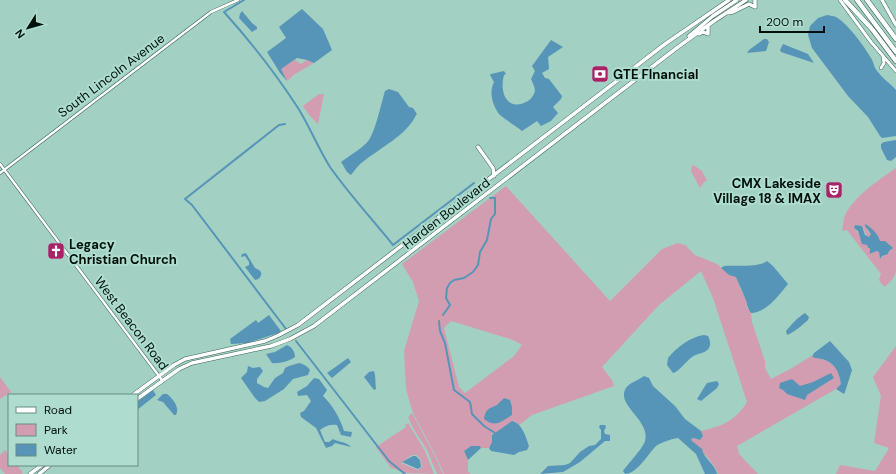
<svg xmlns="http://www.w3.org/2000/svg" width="896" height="474" font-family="'DM Sans',sans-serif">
	<rect width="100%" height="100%" fill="#a2d0c2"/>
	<path fill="#d39db1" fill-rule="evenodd" d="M 295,60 L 301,64 L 307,60 L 314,63 L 295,74 L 287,81 L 280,69 Z
		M 319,94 L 324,94 L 318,124 L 309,115 L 303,106 Z
		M 692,165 L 695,166 L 702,171 L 707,181 L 705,181 L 700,188 L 691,171 Z
		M 896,168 L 896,272 C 894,278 890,283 884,287 L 879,280 L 881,274 L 847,230 L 842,231 C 843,227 843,222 844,218 C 851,198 879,180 896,168 ZM 855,225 L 862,226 L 867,236 L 869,237 L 871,234 L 866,229 C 873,230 878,234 880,241 L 883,242 L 890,250 L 888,254 L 882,256 L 880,259 L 879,252 L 877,251 L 869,254 L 870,252 L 870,248 L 867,248 L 867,245 C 860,241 860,233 854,228 Z
		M 506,186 L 610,301 L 662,249 L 678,243 L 685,245 L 695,255 L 717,264 L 729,275 L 736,276 L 740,288 L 746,299 L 747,308 L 751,313 L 752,322 L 765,361 L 765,368 L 771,379 L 792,368 L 813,355 L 812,357 C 817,359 821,358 825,360 C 836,364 839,373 841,384 L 836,389 L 737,446 L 739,454 L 758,474 L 717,474 C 716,464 704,456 699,446 C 695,445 692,443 691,439 L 703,436 L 701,431 C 723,426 735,421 747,402 L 713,298 L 701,271 L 659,305 L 602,367 L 612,380 L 614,386 L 532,415 L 519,425 L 515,421 L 492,435 L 492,442 L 489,448 L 481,448 L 480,446 L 464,451 L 468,460 L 468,472 L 471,474 L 444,474 L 436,456 L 413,413 L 406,389 L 404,351 L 419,301 L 413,282 L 402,264 ZM 451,321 L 513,340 L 522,345 L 514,356 L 465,393 L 459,387 L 444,328 Z
		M 896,346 L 896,474 L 836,474 L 840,465 L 875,471 L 889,448 L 874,443 L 881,396 L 873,377 Z
		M 0,377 L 11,392 L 0,399 Z
		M 412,413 L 435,456 L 443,474 L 437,474 L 427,450 L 413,428 L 408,417 Z
		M 408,423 L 425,451 L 434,474 L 406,473 L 403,474 L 401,471 L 391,468 L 376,447 L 406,427 L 405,425 ZM 412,455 L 417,455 L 421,460 L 422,467 L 418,470 L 401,463 Z
		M 5,450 L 9,455 L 9,465 L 17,465 L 23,473 L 21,474 L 5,474 L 0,468 L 0,455 Z"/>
	<path fill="#5695b8" d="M 302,9 L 323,29 L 332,50 L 314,63 L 307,60 L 297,58 L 281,69 L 287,81 L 280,73 L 267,52 L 286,38 L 279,27 Z
		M 242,11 L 252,23 L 257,27 L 257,29 L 252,32 L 239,18 L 240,14 Z
		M 827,15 C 832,16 836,16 839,19 C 850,27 864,46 871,58 C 874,63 874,68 878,72 C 883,79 890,83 896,90 L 896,136 L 882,138 L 880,136 L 868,117 L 848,96 L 812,48 L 808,35 L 810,26 L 818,18 Z
		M 764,39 L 767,39 L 769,42 L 766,51 L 747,53 L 749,50 Z
		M 551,40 L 563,47 L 548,57 L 549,69 L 542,73 L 545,78 L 549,79 L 562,96 L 561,99 L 553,107 L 558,113 L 551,121 L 541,126 L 537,121 L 522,131 C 516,126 503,118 499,114 C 492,104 489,92 494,82 L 490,75 L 491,74 L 504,71 L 506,74 L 504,75 C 499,92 507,113 528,101 C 531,99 534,95 535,91 C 535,88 533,83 531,79 L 535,71 L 532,66 Z
		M 783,44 L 808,54 L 814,63 L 781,52 L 780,50 Z
		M 389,89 L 398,92 L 409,107 L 413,108 L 417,114 L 416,115 C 407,135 380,148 364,161 C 359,164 355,170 351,175 L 347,172 L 341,162 C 350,155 362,149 369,140 C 376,129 381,104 385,91 Z
		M 896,140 L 896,157 L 891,161 L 887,160 L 881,148 L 881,144 L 884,142 Z
		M 865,224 C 870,226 879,235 880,241 L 885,241 L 893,248 L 889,251 L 888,254 L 882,256 L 880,259 L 879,252 L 877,251 L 869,254 L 870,252 L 870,248 L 868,248 L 867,245 L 862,244 L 858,231 L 854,228 L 855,225 L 862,226 L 865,235 L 869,237 L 871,234 L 865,226 Z
		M 246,253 L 255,268 L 259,270 L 261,272 C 262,276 260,279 255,280 L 245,267 L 249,265 L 249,262 L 245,256 L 241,257 L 242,254 Z
		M 767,261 L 773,266 L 788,284 C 779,295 766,313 751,313 C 746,306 748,304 745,298 C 742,290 739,285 736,277 L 729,275 L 721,268 L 724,266 C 735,265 758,268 767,261 Z
		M 805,313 L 809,317 L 808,320 C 802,325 795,332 787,335 L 786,331 C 791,325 798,317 805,313 Z
		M 269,315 L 281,331 L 278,333 L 248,343 L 231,344 L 230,339 L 256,320 L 258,323 Z
		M 704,335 L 708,336 C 710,340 711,344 709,348 C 705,354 697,353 692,357 C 686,361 680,371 673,373 L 667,365 L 668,358 C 677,347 690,337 704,335 Z
		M 830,341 L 849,362 L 852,370 L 845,392 L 844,394 L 836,389 L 841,384 C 839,373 836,364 825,360 C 821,358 817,359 812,357 L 814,353 Z
		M 287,345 C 292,347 295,352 295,357 C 290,361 278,364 272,363 L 266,354 L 275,352 Z
		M 348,358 L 351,362 L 332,378 L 327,373 Z
		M 299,363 C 304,364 307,366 310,370 L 308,375 L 293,379 L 284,389 L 265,401 L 259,402 L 255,398 L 241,378 L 247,372 L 248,366 L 253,368 L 260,367 L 263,371 L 257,379 L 257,383 L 264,387 L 268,388 L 275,378 L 283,373 L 285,368 L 289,366 Z
		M 374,371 C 376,377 375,383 376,389 L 374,390 L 364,377 L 369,372 Z
		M 831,373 L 834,378 L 807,395 L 805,400 L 787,394 L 783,390 L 779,388 L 780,383 L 792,379 L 800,386 L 813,382 Z
		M 644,376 L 649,378 L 653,386 L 675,406 L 685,419 L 701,431 L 703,436 L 700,440 L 694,438 L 691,439 L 692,441 L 702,449 C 704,459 715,464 717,474 L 705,474 L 696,454 L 678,438 C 671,439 662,442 656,446 C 648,454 637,474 625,474 L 623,471 C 628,464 643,448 645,441 C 651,420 615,405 626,388 C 629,383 639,380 644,376 Z
		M 314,378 L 319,379 L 327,390 L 323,396 C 333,406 340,418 344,431 L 352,432 L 351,437 L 341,435 L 337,425 C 330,424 325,426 320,430 L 325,442 L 329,442 L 333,439 C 338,442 347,442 351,447 L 335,443 L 332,446 L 326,448 L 316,428 L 301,417 L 300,413 L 304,411 L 311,401 L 307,395 L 298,396 L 297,392 L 307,386 Z
		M 717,381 L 719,384 L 717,388 L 701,401 L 697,399 L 707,383 Z
		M 153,390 L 156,395 L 137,410 L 137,402 Z
		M 163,394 L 167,394 C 173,399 180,407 176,415 L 174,415 L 163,402 L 157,400 Z
		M 504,398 L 510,400 L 512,407 L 512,415 C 501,422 495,428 484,419 C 486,408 489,409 497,405 C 499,403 502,400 504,398 Z
		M 512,421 C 522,423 526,437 529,446 L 527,450 L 519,452 L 514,455 L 491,451 L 489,448 L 492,442 L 492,435 Z
		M 600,425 L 605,425 L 606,427 L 604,431 L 605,434 L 610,435 L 610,441 L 605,441 L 580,462 L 563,472 L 540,474 L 548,466 L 565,465 L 570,463 L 580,452 L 589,446 L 595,445 L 601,439 L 601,430 L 599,427 Z
		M 471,446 L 480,446 L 481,448 L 468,460 L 464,451 Z
		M 413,456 L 416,456 L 420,460 L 421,467 L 418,469 L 402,462 Z"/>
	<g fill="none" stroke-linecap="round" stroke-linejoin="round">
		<path stroke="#5695b8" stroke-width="2" d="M 244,0 L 224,12 C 251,42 276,74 298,108 C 310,127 318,148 330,167 C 349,194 372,219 393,245 L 474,183
			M 285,124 L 279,125 L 185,199 L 192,205 L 286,329
			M 443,315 L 450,305 L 446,298 L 447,288 L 450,283 L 454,280 L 464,278 L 473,272 L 478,265 L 480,252 L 487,240 L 491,219 L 495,214 L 495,198 L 490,198
			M 439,321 L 440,331 L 445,343 L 454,390 L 470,402 L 472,414 L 484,426 L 495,433
			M 296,341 L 389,461 L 405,474"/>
		<defs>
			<path id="tertiary" d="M 0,164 L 162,380
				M 0,173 L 211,12 L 238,0"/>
			<path id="secondary" d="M 840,0 L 871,42 L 896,71
				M 881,68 L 884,63 L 883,57"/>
			<path id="primary" d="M 882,0 L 896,25
				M 726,13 L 733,12 L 749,4 L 755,7 L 755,0
				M 699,34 L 703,32 L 708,34 L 708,26
				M 689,36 L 713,16 L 737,0
				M 478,147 L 493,168 L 494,176
				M 133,395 L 174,365 L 185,359 L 265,341 L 277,336 L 298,325 L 665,44 L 729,0
				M 137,399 L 179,369 L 192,363 L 271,346 L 290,339 L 314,326 L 678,47 L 714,21 L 746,0
				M 30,474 L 42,465
				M 39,474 L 50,465"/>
			<path id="motorway" d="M 845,0 L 872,29 L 896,61
				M 857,0 L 896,52
				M 867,0 L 896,39"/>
		</defs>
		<use href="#tertiary" stroke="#386357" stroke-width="3.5"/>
		<use href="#secondary" stroke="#386357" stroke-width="4"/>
		<use href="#primary" stroke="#386357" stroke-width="4.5"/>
		<use href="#motorway" stroke="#386357" stroke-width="5.5"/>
		<use href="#tertiary" stroke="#fff" stroke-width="2.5"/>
		<use href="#secondary" stroke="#fff" stroke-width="3"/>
		<use href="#primary" stroke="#fff" stroke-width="3.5"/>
		<use href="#motorway" stroke="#fff" stroke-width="4.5"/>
	</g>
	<defs>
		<symbol id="bank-square" viewBox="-11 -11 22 22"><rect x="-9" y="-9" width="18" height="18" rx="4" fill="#a92167" stroke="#aeddcf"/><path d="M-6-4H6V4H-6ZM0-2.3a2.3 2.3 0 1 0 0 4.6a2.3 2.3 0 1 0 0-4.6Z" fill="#fff"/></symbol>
		<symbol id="theatre-square" viewBox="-11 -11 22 22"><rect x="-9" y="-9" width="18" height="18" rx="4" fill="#a92167" stroke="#aeddcf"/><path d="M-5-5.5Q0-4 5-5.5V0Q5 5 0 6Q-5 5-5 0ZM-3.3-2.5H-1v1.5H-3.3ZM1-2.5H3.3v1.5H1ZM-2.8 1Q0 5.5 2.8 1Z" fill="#fff"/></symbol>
		<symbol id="church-square" viewBox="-11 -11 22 22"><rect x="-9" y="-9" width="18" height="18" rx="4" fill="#a92167" stroke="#aeddcf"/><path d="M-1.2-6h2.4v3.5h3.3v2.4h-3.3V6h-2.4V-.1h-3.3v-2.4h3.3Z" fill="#fff"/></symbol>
	</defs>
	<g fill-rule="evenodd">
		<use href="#bank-square" x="590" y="64" width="20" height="20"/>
		<use href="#theatre-square" x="824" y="180" width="20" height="20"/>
		<use href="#church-square" x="46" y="241" width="20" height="20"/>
	</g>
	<g text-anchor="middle" stroke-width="4" stroke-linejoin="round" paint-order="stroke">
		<g font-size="13" font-weight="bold" fill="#01100b" stroke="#aeddcf" text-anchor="start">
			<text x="613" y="79">GTE FInancial</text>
			<text x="821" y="188" text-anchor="end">CMX Lakeside<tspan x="821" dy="15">Village 18 &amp; IMAX</tspan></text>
			<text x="69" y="249">Legacy<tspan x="69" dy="15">Christian Church</tspan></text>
		</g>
		<g font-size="13" fill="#01100b" stroke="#aeddcf">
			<text transform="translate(111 75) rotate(-37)" y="5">South Lincoln Avenue</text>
			<text transform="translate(446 213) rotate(-38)" y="5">Harden Boulevard</text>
			<text transform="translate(132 323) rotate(53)" y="5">West Beacon Road</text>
		</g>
	</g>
	<rect x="8" y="394" width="130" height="72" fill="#aeddcf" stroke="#698b81"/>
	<rect x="16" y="407" width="20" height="6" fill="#ffffff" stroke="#698b81"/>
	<text x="44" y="414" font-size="12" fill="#01100b">Road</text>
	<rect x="16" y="424" width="20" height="12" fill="#d39db1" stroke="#698b81"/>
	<text x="44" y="434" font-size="12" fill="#01100b">Park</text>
	<rect x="16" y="444" width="20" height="12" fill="#5695b8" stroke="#698b81"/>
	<text x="44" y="454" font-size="12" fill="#01100b">Water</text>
	<g transform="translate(28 28) rotate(233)" stroke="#aeddcf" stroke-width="3" paint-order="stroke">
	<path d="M0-3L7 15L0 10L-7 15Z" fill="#01100b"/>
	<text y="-6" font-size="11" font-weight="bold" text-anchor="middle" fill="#01100b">N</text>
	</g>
	<path d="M760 26v6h64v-6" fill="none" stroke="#01100b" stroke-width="2"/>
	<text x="766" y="26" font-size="12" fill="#01100b" stroke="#aeddcf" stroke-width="3" paint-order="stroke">200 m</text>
</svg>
